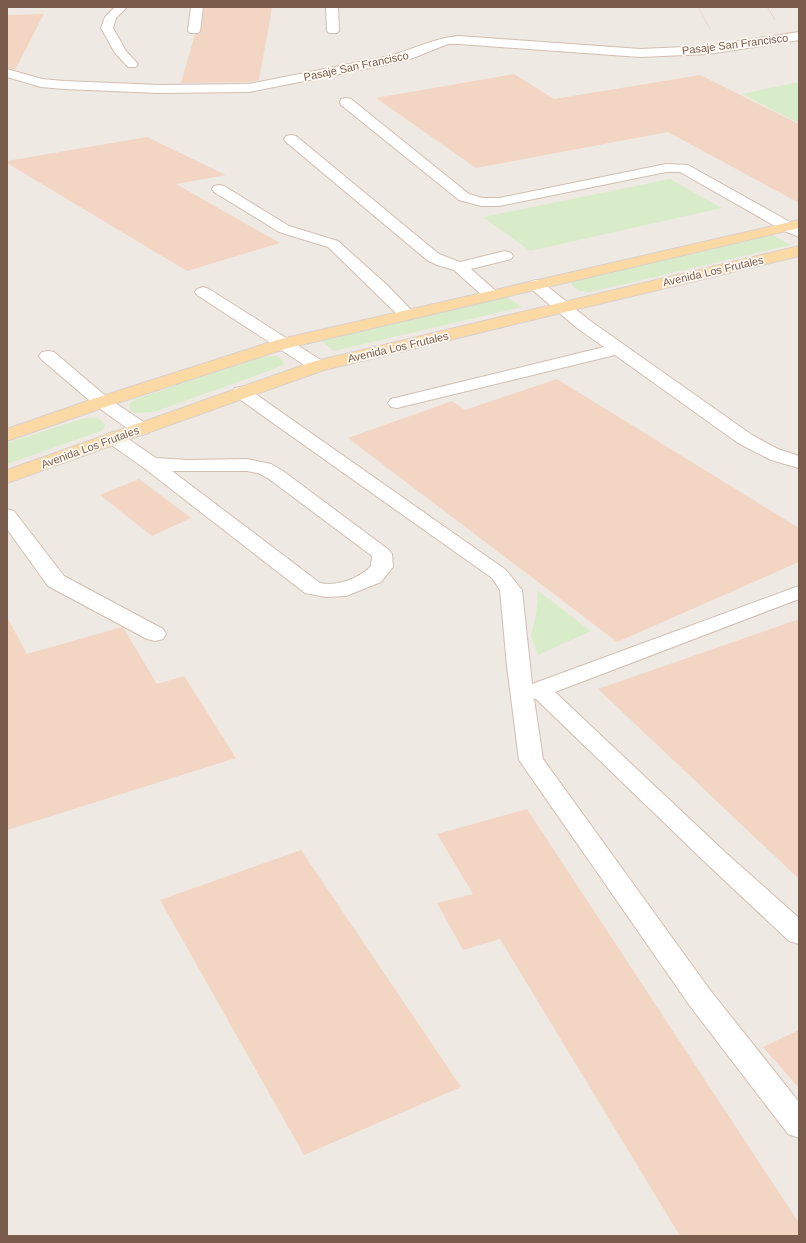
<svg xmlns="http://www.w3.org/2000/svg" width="806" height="1243" font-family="Helvetica,sans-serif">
	<rect width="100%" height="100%" fill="#fdf6ec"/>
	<path fill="#efe9e4" d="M 7,7 L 799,7 L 799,1236 L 7,1236 Z"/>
	<path fill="#d8ecc9" d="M 799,82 L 799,123 L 742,94 Z
		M 670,179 L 722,208 L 530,251 L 483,217 Z
		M 773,235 L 791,245 L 590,292 L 580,291 L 573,287 L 571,283 L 576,280 Z
		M 507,297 L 522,307 L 334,351 L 319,339 Z
		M 276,356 C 281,358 283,360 283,365 L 277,368 L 154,412 L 135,413 L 130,410 L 130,403 L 136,399 L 261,357 Z
		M 85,418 C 93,417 99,417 105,424 L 104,428 L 101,431 L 7,464 L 7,443 Z
		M 537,590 L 591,631 L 538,655 L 531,636 L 536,614 L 538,600 Z"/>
	<path fill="#f3d5c3" d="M 204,8 L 272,8 L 259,80 L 249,82 L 181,83 L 195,34 L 199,34 L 201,31 Z
		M 44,14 L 15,70 L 7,68 L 7,15 Z
		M 514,74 L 554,99 L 700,75 L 799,124 L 799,203 L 668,132 L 476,168 L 376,98 Z
		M 147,137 L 226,175 L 176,184 L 280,243 L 187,271 L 7,163 L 7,161 Z
		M 557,379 L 799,528 L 799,562 L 617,642 L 348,438 L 452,401 L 465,410 Z
		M 139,479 L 191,518 L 152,536 L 100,495 Z
		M 7,617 L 27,654 L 122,627 L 124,629 L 157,684 L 184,676 L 236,758 L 7,830 Z
		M 799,619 L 799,879 L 598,689 Z
		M 527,809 L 799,1223 L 799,1236 L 680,1236 L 500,939 L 463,950 L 437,903 L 473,894 L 437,834 Z
		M 301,850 L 461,1087 L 304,1155 L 160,900 Z
		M 799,1030 L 799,1088 L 763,1047 Z"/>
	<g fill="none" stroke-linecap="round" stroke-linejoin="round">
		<defs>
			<path id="minor" d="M 115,7 L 127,7 L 116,18 L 113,28 L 126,51 L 138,64 L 136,67 L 128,67 L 115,53 L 101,28 L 105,17 Z
				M 191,7 L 203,7 L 200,31 L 198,33 L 190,33 L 188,31 Z
				M 326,7 L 338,7 L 339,31 L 337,33 L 329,33 L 327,31 Z
				M 799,32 L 799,40 L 708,54 L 640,57 L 459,44 L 448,44 L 413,58 L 385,65 L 249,92 L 159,93 L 64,89 L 41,87 L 7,77 L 7,69 L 42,79 L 64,81 L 159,85 L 249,84 L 385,57 C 410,51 433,38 459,36 L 640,49 L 708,46 Z
				M 346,98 L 351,99 L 469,194 L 482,198 L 499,198 L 666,164 L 688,165 L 799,227 L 799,237 L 782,230 L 680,172 L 666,172 L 499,206 L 481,206 L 459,200 L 341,105 L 340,102 L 341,99 Z
				M 291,135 L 296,136 L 439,254 L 460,262 L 505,251 L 511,253 L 513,256 L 511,259 L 471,269 L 497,292 L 499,295 L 497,298 L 491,300 L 485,298 L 454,270 L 437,265 L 427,260 L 286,142 L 284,139 L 286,136 Z
				M 219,185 L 224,186 L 289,226 L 338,241 L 387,285 L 415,314 L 413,318 L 407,319 L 401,318 L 328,247 L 279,232 L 214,192 L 212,189 L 214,186 Z
				M 536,280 L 542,282 L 589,320 L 752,435 L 778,449 L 799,456 L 799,468 L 771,460 L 738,443 L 615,355 L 397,408 L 391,407 L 388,403 L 391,399 L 604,347 L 577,328 L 530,288 L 528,285 L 530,282 Z
				M 203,287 L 209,289 L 324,362 L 327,366 L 324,370 L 318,371 L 312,370 L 197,295 L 195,292 L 197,289 Z
				M 48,351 L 54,352 L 108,398 L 148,425 L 150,429 L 148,433 L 141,435 L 134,433 L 96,406 L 42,360 L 39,356 L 42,352 Z
				M 241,387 L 247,388 L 506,570 L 522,590 L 532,684 L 799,586 L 799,599 L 555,692 L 726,853 L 799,918 L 799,944 L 789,941 L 708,865 L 536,699 L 534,699 L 543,759 L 710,990 L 799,1102 L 799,1138 L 788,1134 L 690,1006 L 519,760 L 507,666 L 500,590 L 492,578 L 235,396 L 232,392 L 235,388 Z
				M 114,432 L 121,434 L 156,458 L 188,460 L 247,459 L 271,464 L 283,471 L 389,550 L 392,554 L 393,567 L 381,582 L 346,596 L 326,597 L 305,593 L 144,468 L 107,442 L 105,438 L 107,434 ZM 172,471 L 247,471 L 258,473 L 269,479 L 372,556 L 371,566 C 360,578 337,587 320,583 Z
				M 7,509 L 14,511 L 64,576 L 163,629 L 166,634 L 163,639 L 155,641 L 147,639 L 48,586 L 7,529 Z"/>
			<path id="major" d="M 799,220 L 799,228 L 288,348 L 108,406 L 7,441 L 7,429 L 96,398 L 277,340 Z
				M 799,246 L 799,256 L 324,370 L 7,483 L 7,470 L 312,362 Z"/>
		</defs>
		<use href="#minor" stroke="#d1beb0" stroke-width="2"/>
		<use href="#major" stroke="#dad1cd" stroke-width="2"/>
		<path stroke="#d9b8a5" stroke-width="1.5" stroke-dasharray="0.5 1.5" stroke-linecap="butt" d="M 698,7 L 710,29
			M 767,7 L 775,19"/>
		<use href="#minor" fill="#fff" fill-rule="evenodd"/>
		<use href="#major" fill="#fbd9a5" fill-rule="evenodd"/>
	</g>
	<g text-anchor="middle" stroke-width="3.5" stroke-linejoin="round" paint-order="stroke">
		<g font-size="11" fill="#7a5c4d" stroke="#fffaf3">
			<text transform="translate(735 44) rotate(-7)" y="4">Pasaje San Francisco</text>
			<text transform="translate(356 66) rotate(-12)" y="4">Pasaje San Francisco</text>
			<text transform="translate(713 271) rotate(-13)" y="4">Avenida Los Frutales</text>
			<text transform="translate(398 347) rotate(-13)" y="4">Avenida Los Frutales</text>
			<text transform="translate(90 447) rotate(-20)" y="4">Avenida Los Frutales</text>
		</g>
	</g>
	<rect width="806" height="1243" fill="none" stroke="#7a5c4d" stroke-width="16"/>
</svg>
